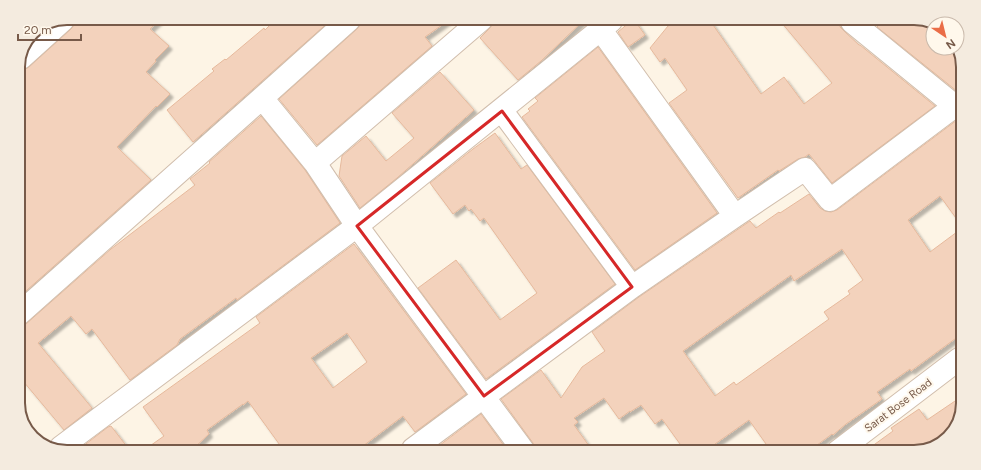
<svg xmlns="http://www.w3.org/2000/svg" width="981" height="470" font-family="Figtree,sans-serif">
	<defs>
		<filter id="shadow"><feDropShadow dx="3.5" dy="3.5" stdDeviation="1" flood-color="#0004"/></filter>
	</defs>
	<rect width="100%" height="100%" fill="#fdf4e5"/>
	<path fill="#f3d2bc" stroke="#e6b99c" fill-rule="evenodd" filter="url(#shadow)" d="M 75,18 L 161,19 L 150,29 L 169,46 L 155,60 L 156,61 L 146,72 L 170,94 L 157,107 L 156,106 L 117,147 L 151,180 L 18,298 L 18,70 L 24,70 L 29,67 L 71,29 L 75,24 Z
		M 276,19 L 331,20 L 193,142 L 167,110 L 214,71 L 212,69 L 225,59 L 226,60 L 264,28 L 265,30 Z
		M 361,20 L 449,20 L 425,37 L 432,46 L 317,145 L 279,99 L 357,29 L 361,24 Z
		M 493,20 L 569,21 L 583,21 L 541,61 L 518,80 L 480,38 L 489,29 L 493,24 Z
		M 631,21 L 635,21 L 645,35 L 628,47 L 618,32 Z
		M 675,21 L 711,22 L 761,94 L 784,77 L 804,104 L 832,83 L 781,22 L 840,22 L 840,27 L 844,31 L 859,45 L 860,45 L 935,106 L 832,183 L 809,154 L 805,157 L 798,159 L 779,171 L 778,170 L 738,198 L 669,103 L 687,90 L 665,58 L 660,62 L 650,48 L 668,26 Z
		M 881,23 L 935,23 L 937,24 L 933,24 L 933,48 L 957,48 L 957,47 L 963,64 L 963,92 L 958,92 L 877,27 Z
		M 598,47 L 717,213 L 635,270 L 522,117 L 530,111 L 528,109 L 538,101 L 535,98 Z
		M 440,72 L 474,110 L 397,178 L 360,208 L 339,176 L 342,156 L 366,136 L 386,161 L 414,138 L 392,113 Z
		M 261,116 L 305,170 L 340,223 L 237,300 L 236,298 L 180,339 L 177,345 L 130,380 L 92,329 L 86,334 L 71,316 L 38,343 L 92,408 L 64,430 L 18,375 L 18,327 L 21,327 L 26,324 L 111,249 L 195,185 L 190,179 L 210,163 L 209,162 Z
		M 961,117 L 962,117 L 961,225 L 940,196 L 908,220 L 930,252 L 961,229 L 959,336 L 911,371 L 910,369 L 877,392 L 882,399 L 846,424 L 833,435 L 832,434 L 809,451 L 771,451 L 749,420 L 715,444 L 720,451 L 685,451 L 662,419 L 655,424 L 641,405 L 630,412 L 630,411 L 619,419 L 604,398 L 574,418 L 578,422 L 574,425 L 592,450 L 535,450 L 533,443 L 501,399 L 541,370 L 561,398 L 582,367 L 605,351 L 592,332 L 639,297 L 750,221 L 756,228 L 779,212 L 780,213 L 809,194 L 820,208 L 825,211 L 831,212 L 837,210 ZM 842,249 L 863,280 L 848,291 L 850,294 L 824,312 L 829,319 L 736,385 L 734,382 L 715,396 L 683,351 L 791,275 L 794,281 Z
		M 495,133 L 521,169 L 527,165 L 615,284 L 486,379 L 418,288 L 456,260 L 500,320 L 537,293 L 484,218 L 480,221 L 471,209 L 469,211 L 465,205 L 453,214 L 430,183 L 473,149 Z
		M 354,244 L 466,394 L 415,432 L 403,416 L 359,449 L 282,448 L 248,401 L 243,405 L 243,404 L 207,430 L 209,434 L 194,448 L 147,448 L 164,436 L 143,407 L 260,323 L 256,317 ZM 347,333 L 367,362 L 333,388 L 311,358 Z
		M 958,399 L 958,424 L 941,444 L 914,452 L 864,452 L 893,431 L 891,428 L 919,409 L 927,420 Z
		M 481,414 L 507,450 L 443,449 L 440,445 Z
		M 111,426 L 128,448 L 82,447 L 108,427 Z"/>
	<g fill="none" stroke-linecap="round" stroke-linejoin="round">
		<defs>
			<path id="minor" d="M 852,22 L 955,106
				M 601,30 L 735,216
				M 21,58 L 63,20
				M 262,98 L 315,163 L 357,226 L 523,450
				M 502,111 L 632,287
				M 315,163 L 481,20
				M 18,315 L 262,98 L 349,20
				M 61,447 L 357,226 L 611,21
				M 413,449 L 632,287 L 735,216 L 805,169 L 830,200 L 955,106 L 962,104
				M 837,452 L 959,359"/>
		</defs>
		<use href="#minor" stroke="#d1bead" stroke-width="24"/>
		<use href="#minor" stroke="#fff" stroke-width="22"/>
	</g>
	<path fill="none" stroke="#d62828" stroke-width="3" stroke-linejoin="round" d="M 502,111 L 632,287 L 484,396 L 357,226 Z"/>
	<g text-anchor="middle" stroke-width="4" stroke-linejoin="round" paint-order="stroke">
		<g font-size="11" fill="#775a49" stroke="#fff8ec">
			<text transform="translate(898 405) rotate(-37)" y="4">Sarat Bose Road</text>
		</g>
	</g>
	<path d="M0 0H981V470H0ZM67 25H914A42 42 0 0 1 956 67V403A42 42 0 0 1 914 445H67A42 42 0 0 1 25 403V67A42 42 0 0 1 67 25Z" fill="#f4ebdf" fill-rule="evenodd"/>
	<path fill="none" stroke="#775a49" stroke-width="2" d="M67 25H914A42 42 0 0 1 956 67V403A42 42 0 0 1 914 445H67A42 42 0 0 1 25 403V67A42 42 0 0 1 67 25Z"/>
	<g transform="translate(945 36) rotate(145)"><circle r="19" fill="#fff8ec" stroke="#c9b9ab"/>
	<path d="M0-3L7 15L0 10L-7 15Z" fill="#ea6d47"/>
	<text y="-6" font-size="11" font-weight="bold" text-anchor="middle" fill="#775a49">N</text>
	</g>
	<path d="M18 34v6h63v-6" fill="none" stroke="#775a49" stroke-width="2"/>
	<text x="24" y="34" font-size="12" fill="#775a49" stroke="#fff8ec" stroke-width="3" paint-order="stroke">20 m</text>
</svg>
